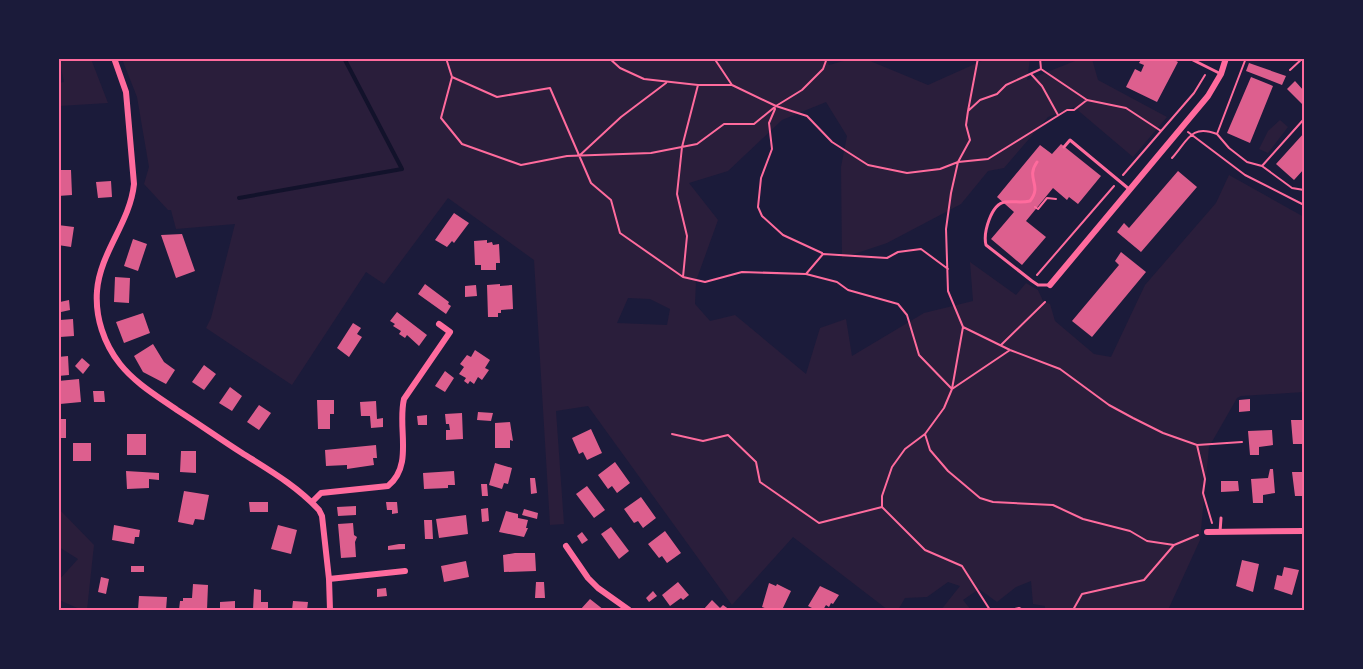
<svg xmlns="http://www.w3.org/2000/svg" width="1363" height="669" font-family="'PT Sans',sans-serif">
	<rect width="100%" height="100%" fill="#1b1b3a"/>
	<path fill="#2a1e3b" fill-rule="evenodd" d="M 59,58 L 91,59 L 108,103 L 59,106 L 59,83 L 64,82 Z
		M 825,58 L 829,65 L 851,59 L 863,58 L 928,85 L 986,59 L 1030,59 L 1027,80 L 1080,59 L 1092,59 L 1098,80 L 1167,117 L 1133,157 L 1074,107 L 1048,117 L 1004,168 L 988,171 L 961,204 L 887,243 L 842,258 L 841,167 L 847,136 L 826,102 L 782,120 L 728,171 L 689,183 L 718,220 L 696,281 L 695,304 L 710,321 L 735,315 L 806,374 L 820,328 L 846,319 L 852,356 L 924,313 L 973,301 L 970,262 L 1016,295 L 1026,283 L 1038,290 L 1043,301 L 1050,304 L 1055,321 L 1094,354 L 1111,357 L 1145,285 L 1216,203 L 1229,175 L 1304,217 L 1304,392 L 1241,396 L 1237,398 L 1209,447 L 1200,540 L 1168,610 L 1080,610 L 1071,608 L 1070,610 L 1045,610 L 1045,606 L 1033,604 L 1031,581 L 1016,587 L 997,602 L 979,589 L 963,600 L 971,610 L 941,610 L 960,586 L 948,582 L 927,597 L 905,598 L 898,610 L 888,610 L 793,537 L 732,605 L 588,406 L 556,411 L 564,524 L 550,525 L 534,260 L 448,198 L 384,284 L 366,272 L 292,385 L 206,328 L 211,318 L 235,224 L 176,229 L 171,210 L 168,210 L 144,184 L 149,167 L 137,97 L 122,59 ZM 628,298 L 650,299 L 670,309 L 667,325 L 617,323 Z
		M 1280,120 L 1288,127 L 1268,153 L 1259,149 L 1268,131 Z
		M 59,509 L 94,545 L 87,610 L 82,610 L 59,600 L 59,580 L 78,559 L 59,547 Z"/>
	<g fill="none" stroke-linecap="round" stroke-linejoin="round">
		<path stroke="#12122b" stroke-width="4" d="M 239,198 L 402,169 L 344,58"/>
	</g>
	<path fill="#dd5f8e" d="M 1142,58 L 1171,58 L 1178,62 L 1157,102 L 1126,87 L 1135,69 L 1141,72 L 1144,65 L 1139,63 Z
		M 1249,63 L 1286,76 L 1282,85 L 1246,71 Z
		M 1251,77 L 1273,86 L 1250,143 L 1227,133 Z
		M 1295,81 L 1304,91 L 1304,106 L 1287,89 Z
		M 1304,133 L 1304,169 L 1294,180 L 1276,164 Z
		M 1061,144 L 1101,176 L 1078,204 L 1069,197 L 1067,200 L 1053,188 L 1026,221 L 1046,237 L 1022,265 L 991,239 L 1014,212 L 997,197 L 1040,145 L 1052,154 Z
		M 58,170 L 71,170 L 72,195 L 58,196 Z
		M 1178,171 L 1197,187 L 1141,252 L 1117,232 L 1124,223 L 1129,228 Z
		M 111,181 L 112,197 L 98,198 L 96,182 Z
		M 454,213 L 469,223 L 454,243 L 452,241 L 447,247 L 435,240 Z
		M 58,225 L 74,227 L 71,247 L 58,245 Z
		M 182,234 L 195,271 L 176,278 L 161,235 Z
		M 133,239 L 147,244 L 138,271 L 124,266 Z
		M 487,240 L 487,243 L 492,242 L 493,245 L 499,244 L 500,263 L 496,263 L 496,270 L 481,270 L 481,265 L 475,265 L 474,241 Z
		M 1121,252 L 1146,272 L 1092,337 L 1072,321 L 1119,265 L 1115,261 Z
		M 115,277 L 130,278 L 129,303 L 114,302 Z
		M 425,284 L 449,302 L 448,304 L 451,306 L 446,314 L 418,294 Z
		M 500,284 L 500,286 L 512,285 L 513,309 L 501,310 L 501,313 L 498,313 L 498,317 L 488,317 L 487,285 Z
		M 476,285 L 477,296 L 465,297 L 465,286 Z
		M 69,300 L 70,310 L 61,312 L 60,302 Z
		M 397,312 L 427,335 L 419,346 L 407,335 L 405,338 L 399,334 L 401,331 L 393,326 L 395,324 L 390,321 Z
		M 143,313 L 150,333 L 124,343 L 116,322 Z
		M 73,319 L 74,336 L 60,337 L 60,320 Z
		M 353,323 L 361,328 L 357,334 L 362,337 L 349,357 L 337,348 Z
		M 153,344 L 164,362 L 175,370 L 166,384 L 143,372 L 134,356 Z
		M 475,350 L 490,360 L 485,368 L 489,370 L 482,380 L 478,377 L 474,384 L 470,381 L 468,384 L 464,381 L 466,378 L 459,374 L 464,367 L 460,364 L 467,355 L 471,357 Z
		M 68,356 L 69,375 L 58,376 L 58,357 Z
		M 82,358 L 90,365 L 83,374 L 75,366 Z
		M 204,365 L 216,374 L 204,390 L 192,382 Z
		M 445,371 L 454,378 L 445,392 L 435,386 Z
		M 79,379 L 81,402 L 60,404 L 58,381 Z
		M 230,387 L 242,396 L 232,411 L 219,403 Z
		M 93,391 L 104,391 L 105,402 L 94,402 Z
		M 1250,399 L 1250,411 L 1239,412 L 1239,400 Z
		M 317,400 L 334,400 L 334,414 L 330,414 L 330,429 L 318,429 Z
		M 376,401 L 377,419 L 383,418 L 383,427 L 371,428 L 370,416 L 361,416 L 360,402 Z
		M 259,405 L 271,413 L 259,430 L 247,422 Z
		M 478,412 L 493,413 L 491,421 L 477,420 Z
		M 462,413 L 463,439 L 446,440 L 446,430 L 450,430 L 449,424 L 446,424 L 445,414 Z
		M 427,415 L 427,425 L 418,425 L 417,416 Z
		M 58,419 L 66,419 L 66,438 L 58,438 Z
		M 1291,420 L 1304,420 L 1304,437 L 1302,437 L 1302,444 L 1293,444 Z
		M 510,422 L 513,441 L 510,440 L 510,448 L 495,448 L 495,423 Z
		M 591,429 L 602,453 L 587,460 L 583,452 L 579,454 L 572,438 Z
		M 1272,430 L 1273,445 L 1259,447 L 1259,455 L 1250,455 L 1248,431 Z
		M 127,434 L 146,434 L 146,455 L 127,455 Z
		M 73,443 L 91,443 L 91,461 L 73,461 Z
		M 376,445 L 377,458 L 373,458 L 374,465 L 347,469 L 347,465 L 326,466 L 325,450 Z
		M 181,451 L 196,451 L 196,473 L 180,472 Z
		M 615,462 L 630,483 L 617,493 L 612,486 L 608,489 L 598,475 Z
		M 495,463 L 512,468 L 508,484 L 504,483 L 502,489 L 489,485 Z
		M 1270,469 L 1273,469 L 1275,493 L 1263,495 L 1263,503 L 1253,503 L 1251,479 L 1268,478 Z
		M 126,471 L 159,473 L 159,480 L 149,479 L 149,488 L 127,489 Z
		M 454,471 L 455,485 L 448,485 L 448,488 L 424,489 L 423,473 Z
		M 1292,472 L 1304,472 L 1303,496 L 1295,496 Z
		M 530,478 L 535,478 L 537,493 L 531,494 Z
		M 1221,481 L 1238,481 L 1239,491 L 1221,492 Z
		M 481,484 L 487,484 L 488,496 L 482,496 Z
		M 587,486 L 605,510 L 594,518 L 576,494 Z
		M 184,491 L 209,495 L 204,520 L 195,519 L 193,525 L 178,522 Z
		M 641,497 L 656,518 L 643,528 L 638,521 L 634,523 L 624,509 Z
		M 249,502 L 268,502 L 268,512 L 250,512 Z
		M 386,502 L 397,502 L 398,513 L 392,514 L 392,510 L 387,510 Z
		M 356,506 L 356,515 L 338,516 L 337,507 Z
		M 488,508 L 489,521 L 482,522 L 481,509 Z
		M 524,509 L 538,513 L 537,519 L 522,515 Z
		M 506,511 L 518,514 L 518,518 L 528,520 L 526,528 L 528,528 L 524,537 L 499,532 Z
		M 466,515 L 468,534 L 439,538 L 436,519 Z
		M 424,520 L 432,520 L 433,539 L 425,539 Z
		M 353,523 L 354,535 L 357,537 L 355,542 L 356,557 L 341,558 L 338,524 Z
		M 114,525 L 140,530 L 139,537 L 135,537 L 134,544 L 112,540 Z
		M 278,525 L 297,530 L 291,554 L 271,549 Z
		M 611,527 L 629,551 L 619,559 L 601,534 Z
		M 665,531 L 681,553 L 667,563 L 662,556 L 659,558 L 648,544 Z
		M 582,532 L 588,540 L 582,544 L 577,536 Z
		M 399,544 L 405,544 L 405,549 L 388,550 L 388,546 Z
		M 515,553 L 535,553 L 536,571 L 504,572 L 503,555 Z
		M 1242,560 L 1259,564 L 1253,592 L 1236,586 Z
		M 466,561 L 469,577 L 444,582 L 441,566 Z
		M 131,566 L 144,566 L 144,572 L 131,572 Z
		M 1284,567 L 1299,570 L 1292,595 L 1274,589 L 1277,575 L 1282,576 Z
		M 101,577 L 109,579 L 106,594 L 98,592 Z
		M 536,582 L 544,582 L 545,598 L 535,598 Z
		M 678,582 L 689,595 L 683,600 L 681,598 L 670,606 L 662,595 Z
		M 769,583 L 776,586 L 777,584 L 791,591 L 782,610 L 770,610 L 762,607 Z
		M 193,584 L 208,585 L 207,610 L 179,610 L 180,601 L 183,601 L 183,598 L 192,598 Z
		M 820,586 L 839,595 L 833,604 L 831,603 L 829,607 L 826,605 L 823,610 L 816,610 L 808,606 Z
		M 386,588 L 387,596 L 377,597 L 377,589 Z
		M 254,589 L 261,590 L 261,602 L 268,602 L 268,610 L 253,610 Z
		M 653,591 L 657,596 L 649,602 L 646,598 Z
		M 139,596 L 167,597 L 166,610 L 138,610 Z
		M 590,599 L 604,610 L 580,610 Z
		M 712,600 L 720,608 L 723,605 L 730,610 L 703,610 Z
		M 235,601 L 235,610 L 220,610 L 220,602 Z
		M 293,601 L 308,602 L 307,610 L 292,610 Z"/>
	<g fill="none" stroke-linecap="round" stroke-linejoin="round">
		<path stroke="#ff6b9d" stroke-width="2" d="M 446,58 L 452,77 L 497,97 L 550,88 L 591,183 L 611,200 L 620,233 L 683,277 L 687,236 L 677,194 L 682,147 L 698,85
			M 609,58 L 620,68 L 644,79 L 698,85 L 732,85 L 776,106 L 807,116 L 832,142 L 868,165 L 907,173 L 940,169 L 958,162 L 988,159 L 1067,110 L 1074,110 L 1087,100
			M 714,58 L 732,85
			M 1246,58 L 1217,134 L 1229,148 L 1247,162 L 1262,166 L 1292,188 L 1304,190
			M 1041,69 L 1087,100 L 1126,108 L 1161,131
			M 1290,70 L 1303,58
			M 1031,74 L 1042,86 L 1058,115
			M 452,77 L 441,118 L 462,144 L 521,165 L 567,156 L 651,153 L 697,144 L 724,124 L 754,124 L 776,106 L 802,90 L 823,69 L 827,58
			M 775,109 L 769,123 L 772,149 L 761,178 L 758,207 L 762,216 L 783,235 L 822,253
			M 968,111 L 978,58
			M 1188,132 L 1245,175 L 1304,205
			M 579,156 L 621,117 L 666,83
			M 1172,158 C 1188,140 1191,124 1217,134
			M 1262,166 L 1304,119
			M 1123,175 L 1194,93 L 1205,75
			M 1035,207 L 1038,209 L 1047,198 L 1056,199
			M 806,274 L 837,282 L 848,290 L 898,304 L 907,315 L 919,355 L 952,389
			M 1037,275 L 1114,186
			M 683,277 L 705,282 L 742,272 L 806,274 L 823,254 L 887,258 L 898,252 L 921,249 L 948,269
			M 963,327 L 1010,350 L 1060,369 L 1109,405 L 1133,418 L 1163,433 L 1197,445 L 1205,479 L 1203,493 L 1212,523
			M 1001,345 L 1045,302
			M 952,389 L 963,327 L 948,291 L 946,229 L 951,193 L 958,162 L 970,140 L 966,125 L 968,111 L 980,100 L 997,94 L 1006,85 L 1041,69 L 1040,58
			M 672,434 L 703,441 L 728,435 L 756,462 L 760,482 L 819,523 L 882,507
			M 925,434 L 930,450 L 948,471 L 980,498 L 993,502 L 1053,505 L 1083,519 L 1130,531 L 1147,541 L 1174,545 L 1198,535
			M 1197,445 L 1242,442
			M 990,610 L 962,566 L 925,550 L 882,507 L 882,496 L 892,467 L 905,449 L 925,434 L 944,408 L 952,389 L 1010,350
			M 1010,610 L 1019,608 L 1023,610
			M 1073,610 L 1082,594 L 1144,580 L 1174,545"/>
		<path stroke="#ff6b9d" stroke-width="3" d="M 1189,58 L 1221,74
			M 1064,147 L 1070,140 L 1129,189
			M 1037,162 C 1025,179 1043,185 1030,201 C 1022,203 1013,201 1005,202 C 991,204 983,233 986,245 L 1032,281 L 1038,285 L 1050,285
			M 1220,532 L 1221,518"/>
		<path stroke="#ff6b9d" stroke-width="6" d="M 114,58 L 126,92 L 134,184 C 130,223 100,252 97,291 C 95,317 104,344 120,364 C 135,383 157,396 177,410 C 199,424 220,439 242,453 C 269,470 297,486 319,510 L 322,516 L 329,579 L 330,610
			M 1050,285 L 1208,96 L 1221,74 L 1226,58
			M 312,502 L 321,493 L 388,486 C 414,465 397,428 404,399 L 450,332 L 439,324
			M 1207,532 L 1304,531
			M 566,546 L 588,578 L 598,588 L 629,610
			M 329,579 L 405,571"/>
	</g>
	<rect width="1363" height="669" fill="none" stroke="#1b1b3a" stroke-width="120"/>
	<rect x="60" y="60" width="1243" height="549" fill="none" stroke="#ff6b9d" stroke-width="2"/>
</svg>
